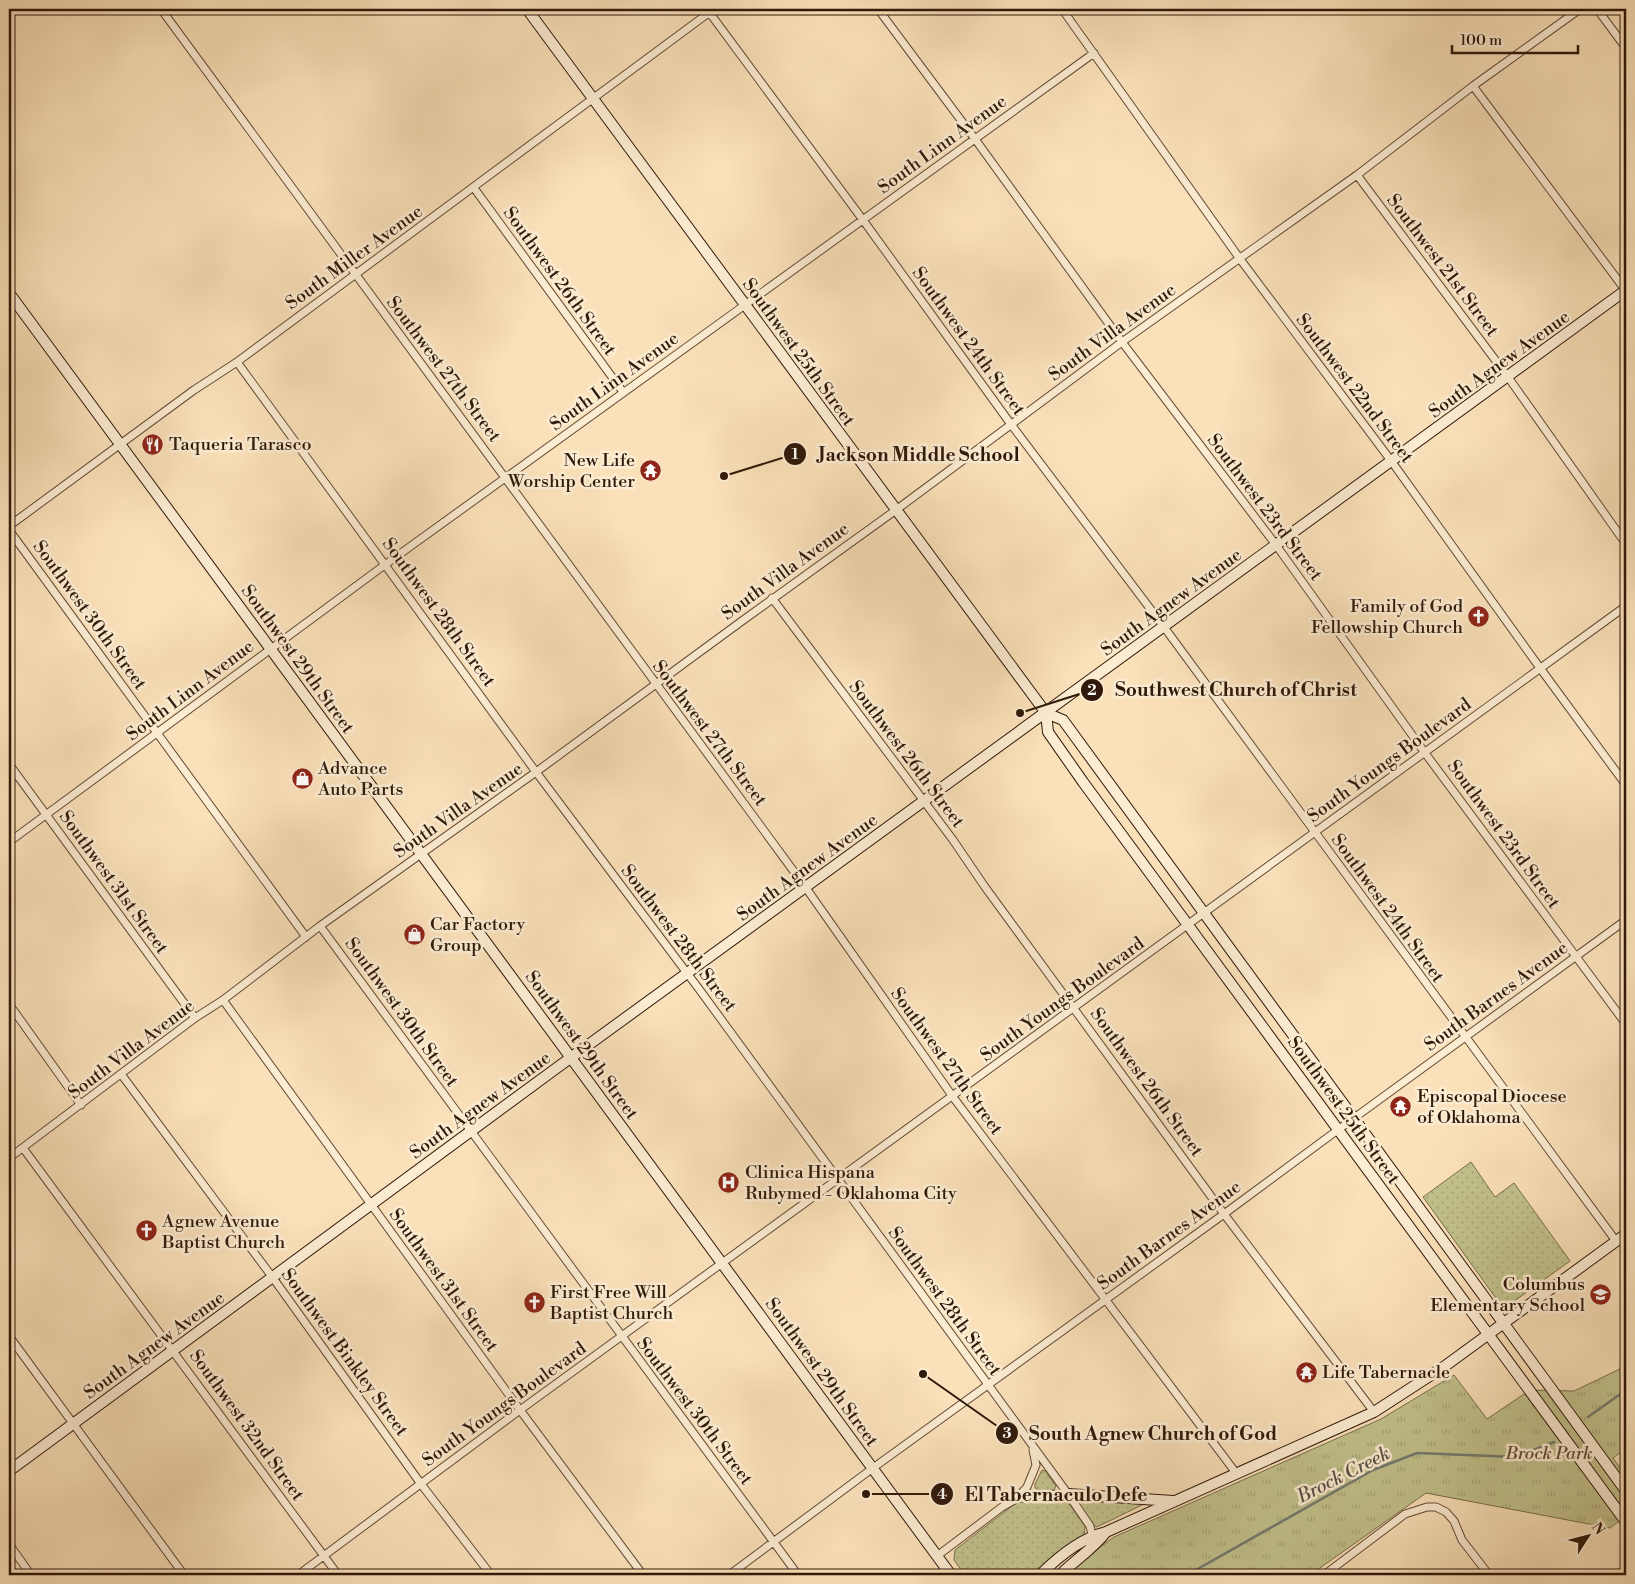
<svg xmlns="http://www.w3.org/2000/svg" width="1635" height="1584" font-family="'Libre Bodoni',serif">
	<defs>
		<pattern id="grass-dots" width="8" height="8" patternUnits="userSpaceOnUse" patternTransform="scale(1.25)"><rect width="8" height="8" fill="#c2c28d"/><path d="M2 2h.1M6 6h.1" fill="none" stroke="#a7a678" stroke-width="1.8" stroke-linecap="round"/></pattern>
		<pattern id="park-tufts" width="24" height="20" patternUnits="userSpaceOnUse" patternTransform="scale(1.25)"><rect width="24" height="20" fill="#c2c28d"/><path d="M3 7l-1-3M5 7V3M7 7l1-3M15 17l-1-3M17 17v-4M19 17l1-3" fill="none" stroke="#a7a678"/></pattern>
	</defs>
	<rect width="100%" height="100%" fill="#fbe1ba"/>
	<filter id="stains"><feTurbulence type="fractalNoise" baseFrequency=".004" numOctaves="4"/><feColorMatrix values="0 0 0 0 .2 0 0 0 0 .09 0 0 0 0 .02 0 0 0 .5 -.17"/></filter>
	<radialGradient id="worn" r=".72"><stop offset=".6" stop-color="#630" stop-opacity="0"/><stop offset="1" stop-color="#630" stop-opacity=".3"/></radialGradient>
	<path fill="url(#grass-dots)" stroke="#796e4c" d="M 1471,1162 L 1495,1197 L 1514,1183 L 1570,1261 L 1509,1305 L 1498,1301 L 1423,1197 Z
		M 1042,1470 L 1045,1471 L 1056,1486 L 1054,1490 L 1038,1490 L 1035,1488 L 1035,1484 Z
		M 1073,1496 L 1150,1501 L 1097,1527 L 1093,1525 Z
		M 1028,1500 L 1064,1501 L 1069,1504 L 1085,1526 L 1084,1536 L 1041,1568 L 1035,1575 L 965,1575 L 954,1560 L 955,1550 L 1016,1503 Z"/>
	<path fill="url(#park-tufts)" stroke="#796e4c" d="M 1626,1366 L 1626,1448 L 1613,1458 L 1626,1476 L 1626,1516 L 1610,1528 L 1426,1493 L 1310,1575 L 1067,1575 L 1089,1555 L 1114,1537 L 1381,1419 L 1454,1375 L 1487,1419 L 1530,1390 L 1574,1391 Z"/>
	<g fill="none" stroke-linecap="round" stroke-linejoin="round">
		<path stroke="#737b71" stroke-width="2.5" d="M 172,10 L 174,9
			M 1588,1417 L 1626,1390
			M 1187,1575 L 1373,1470 L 1417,1453 L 1515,1457 L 1554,1442"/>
		<defs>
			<path id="street" d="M 161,9 L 806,888 L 953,1097 L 1236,1473
				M 878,9 L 975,139 L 1122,342 L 1276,545 L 1425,753 L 1626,1024
				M 1062,9 L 1240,259 L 1392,462 L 1540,668 L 1626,785
				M 1597,9 L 1626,48
				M 709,12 L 863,220 L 1010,423 L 1164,627 L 1616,1241
				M 1473,86 L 1626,291
				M 1357,175 L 1508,377 L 1626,544
				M 474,188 L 623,392
				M 237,362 L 536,772 L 699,989 L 1068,1494 L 1090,1526 L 1092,1535
				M 9,526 L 194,390 L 237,362 L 714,9
				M 9,530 L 306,937
				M 772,598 L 953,840 L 985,887 L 1224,1214 L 1374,1412
				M 9,764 L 195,1018
				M 9,842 L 386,564 L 1094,53
				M 320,926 L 798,1575
				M 223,1000 L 520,1410 L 643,1575
				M 9,1004 L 81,1105
				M 121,1074 L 273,1278 L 421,1484 L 491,1575
				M 23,1148 L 338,1575
				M 9,1158 L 195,1018 L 223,1000 L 320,926 L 536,772 L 742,621 L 896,510 L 1122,342 L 1357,175 L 1473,86 L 1580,9
				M 9,1336 L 184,1575
				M 1016,1499 L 1033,1495 L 1068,1494
				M 9,1544 L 31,1575
				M 937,1556 L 1002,1507 L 1016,1499 L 1027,1487 L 1036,1465 L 1033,1450
				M 298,1575 L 520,1410 L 1626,606
				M 729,1575 L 873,1468 L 1224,1214 L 1339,1129 L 1626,920
				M 1324,1575 L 1405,1514 L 1427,1507 L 1436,1507 L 1446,1512 L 1454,1521 L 1462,1540 L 1489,1575"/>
			<path id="secondary" d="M 527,9 L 1046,713 L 1048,732 L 1083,782 L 1626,1522
				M 9,293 L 951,1575
				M 1046,713 L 1063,720 L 1626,1491
				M 9,1471 L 558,1067 L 1626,290
				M 1068,1494 L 1173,1501
				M 1040,1575 C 1058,1557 1081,1538 1106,1532 L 1374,1412 L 1445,1366 L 1626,1234
				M 1060,1575 C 1075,1560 1093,1549 1106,1532"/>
		</defs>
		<use href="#street" stroke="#634b36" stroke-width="9"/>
		<use href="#secondary" stroke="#30190a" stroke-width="12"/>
		<use href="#street" stroke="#fcecd2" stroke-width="7"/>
		<use href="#secondary" stroke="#fcecd2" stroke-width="10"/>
	</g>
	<defs>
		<symbol id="restaurant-disc" viewBox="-11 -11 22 22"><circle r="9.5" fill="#8f2418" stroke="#fcecd2"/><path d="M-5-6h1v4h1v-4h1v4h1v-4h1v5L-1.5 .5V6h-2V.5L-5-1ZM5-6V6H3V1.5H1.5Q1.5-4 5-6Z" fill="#fff"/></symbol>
		<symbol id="temple-disc" viewBox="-11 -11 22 22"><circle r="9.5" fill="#8f2418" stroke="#fcecd2"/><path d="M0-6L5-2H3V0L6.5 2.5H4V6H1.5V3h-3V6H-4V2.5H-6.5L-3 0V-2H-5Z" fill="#fff"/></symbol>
		<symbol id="church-disc" viewBox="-11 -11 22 22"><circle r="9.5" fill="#8f2418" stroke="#fcecd2"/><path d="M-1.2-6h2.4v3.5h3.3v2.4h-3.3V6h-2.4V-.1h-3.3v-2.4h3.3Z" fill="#fff"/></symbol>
		<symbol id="shop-disc" viewBox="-11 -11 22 22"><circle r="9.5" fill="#8f2418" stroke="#fcecd2"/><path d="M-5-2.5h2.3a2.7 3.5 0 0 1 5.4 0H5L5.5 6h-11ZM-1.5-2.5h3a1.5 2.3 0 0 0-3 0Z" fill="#fff"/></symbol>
		<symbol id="hospital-disc" viewBox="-11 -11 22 22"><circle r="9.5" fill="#8f2418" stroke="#fcecd2"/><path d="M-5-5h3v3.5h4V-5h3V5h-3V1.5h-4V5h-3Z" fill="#fff"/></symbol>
		<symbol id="school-disc" viewBox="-11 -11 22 22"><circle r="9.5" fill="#8f2418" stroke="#fcecd2"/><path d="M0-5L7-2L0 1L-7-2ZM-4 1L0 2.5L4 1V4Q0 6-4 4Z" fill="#fff"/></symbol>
	</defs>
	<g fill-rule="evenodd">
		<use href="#restaurant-disc" x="140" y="432" width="25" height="25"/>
		<use href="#temple-disc" x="638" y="458" width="25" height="25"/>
		<use href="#church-disc" x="1466" y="604" width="25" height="25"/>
		<use href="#shop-disc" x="290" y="766" width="25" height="25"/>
		<use href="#shop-disc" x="402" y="922" width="25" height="25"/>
		<use href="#temple-disc" x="1388" y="1094" width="25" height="25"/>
		<use href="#hospital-disc" x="716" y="1170" width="25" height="25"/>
		<use href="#church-disc" x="134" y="1218" width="25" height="25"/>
		<use href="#school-disc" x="1588" y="1282" width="25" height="25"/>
		<use href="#church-disc" x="522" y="1290" width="25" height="25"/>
		<use href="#temple-disc" x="1294" y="1360" width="25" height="25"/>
	</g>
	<g text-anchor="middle" stroke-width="5" stroke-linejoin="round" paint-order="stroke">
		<g font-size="18" fill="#30190a" stroke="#fcecd2">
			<text transform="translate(942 144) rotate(-36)" y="6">South Linn Avenue</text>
			<text transform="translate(354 257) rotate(-36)" y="6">South Miller Avenue</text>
			<text transform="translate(1443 265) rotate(53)" y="6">Southwest 21st Street</text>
			<text transform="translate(560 281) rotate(54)" y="6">Southwest 26th Street</text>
			<text transform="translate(1112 332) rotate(-36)" y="6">South Villa Avenue</text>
			<text transform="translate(969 341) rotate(54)" y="6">Southwest 24th Street</text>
			<text transform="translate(799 352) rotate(54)" y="6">Southwest 25th Street</text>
			<text transform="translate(1499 364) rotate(-36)" y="6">South Agnew Avenue</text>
			<text transform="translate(444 369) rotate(53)" y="6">Southwest 27th Street</text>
			<text transform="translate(614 381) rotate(-36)" y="6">South Linn Avenue</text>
			<text transform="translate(1355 388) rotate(53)" y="6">Southwest 22nd Street</text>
			<text transform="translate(1265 507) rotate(53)" y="6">Southwest 23rd Street</text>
			<text transform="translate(785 571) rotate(-36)" y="6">South Villa Avenue</text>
			<text transform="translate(1171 602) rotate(-36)" y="6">South Agnew Avenue</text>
			<text transform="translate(439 612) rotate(54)" y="6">Southwest 28th Street</text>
			<text transform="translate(90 615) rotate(54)" y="6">Southwest 30th Street</text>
			<text transform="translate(298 659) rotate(54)" y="6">Southwest 29th Street</text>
			<text transform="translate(190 690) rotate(-37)" y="6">South Linn Avenue</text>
			<text transform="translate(710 733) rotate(53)" y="6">Southwest 27th Street</text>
			<text transform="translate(907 754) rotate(53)" y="6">Southwest 26th Street</text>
			<text transform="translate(1389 760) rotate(-36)" y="6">South Youngs Boulevard</text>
			<text transform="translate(458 810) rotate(-35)" y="6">South Villa Avenue</text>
			<text transform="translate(1504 834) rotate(54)" y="6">Southwest 23rd Street</text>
			<text transform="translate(807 867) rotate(-36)" y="6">South Agnew Avenue</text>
			<text transform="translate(114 882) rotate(54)" y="6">Southwest 31st Street</text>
			<text transform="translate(1388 908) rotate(54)" y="6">Southwest 24th Street</text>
			<text transform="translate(679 938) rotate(53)" y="6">Southwest 28th Street</text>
			<text transform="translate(1496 996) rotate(-36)" y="6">South Barnes Avenue</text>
			<text transform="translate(1062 999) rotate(-36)" y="6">South Youngs Boulevard</text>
			<text transform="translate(402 1012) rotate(54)" y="6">Southwest 30th Street</text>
			<text transform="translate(582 1045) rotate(54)" y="6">Southwest 29th Street</text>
			<text transform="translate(131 1049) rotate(-37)" y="6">South Villa Avenue</text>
			<text transform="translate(947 1061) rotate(54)" y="6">Southwest 27th Street</text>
			<text transform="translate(1147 1082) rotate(54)" y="6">Southwest 26th Street</text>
			<text transform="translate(480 1105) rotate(-36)" y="6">South Agnew Avenue</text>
			<text transform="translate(1344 1110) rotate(54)" y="6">Southwest 25th Street</text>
			<text transform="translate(1169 1235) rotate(-36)" y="6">South Barnes Avenue</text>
			<text transform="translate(444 1280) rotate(54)" y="6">Southwest 31st Street</text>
			<text transform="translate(945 1301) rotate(54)" y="6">Southwest 28th Street</text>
			<text transform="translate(154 1345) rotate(-36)" y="6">South Agnew Avenue</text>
			<text transform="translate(345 1352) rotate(54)" y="6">Southwest Binkley Street</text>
			<text transform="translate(822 1372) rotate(54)" y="6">Southwest 29th Street</text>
			<text transform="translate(504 1404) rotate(-36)" y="6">South Youngs Boulevard</text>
			<text transform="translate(695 1411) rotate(53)" y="6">Southwest 30th Street</text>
			<text transform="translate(247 1425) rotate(54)" y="6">Southwest 32nd Street</text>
		</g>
		<g font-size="18" fill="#30190a" stroke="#fcecd2" text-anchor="start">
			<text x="169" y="450">Taqueria Tarasco</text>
			<text x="635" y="466" text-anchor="end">New Life<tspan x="635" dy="21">Worship Center</tspan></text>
			<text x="1463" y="612" text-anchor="end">Family of God<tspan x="1463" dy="21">Fellowship Church</tspan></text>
			<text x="318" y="774">Advance<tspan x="318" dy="21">Auto Parts</tspan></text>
			<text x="430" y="930">Car Factory<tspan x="430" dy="21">Group</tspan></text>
			<text x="1417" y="1102">Episcopal Diocese<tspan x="1417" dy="21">of Oklahoma</tspan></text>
			<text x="745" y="1178">Clinica Hispana<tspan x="745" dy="21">Rubymed - Oklahoma City</tspan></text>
			<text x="162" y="1227">Agnew Avenue<tspan x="162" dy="21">Baptist Church</tspan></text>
			<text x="1585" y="1290" text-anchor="end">Columbus<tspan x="1585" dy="21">Elementary School</tspan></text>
			<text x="550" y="1298">First Free Will<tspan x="550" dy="21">Baptist Church</tspan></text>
			<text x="1322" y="1378">Life Tabernacle</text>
		</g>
		<g font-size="18" font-style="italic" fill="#5c4c31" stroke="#fcecd2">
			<text x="1549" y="1459">Brock Park</text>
		</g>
		<g font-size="19" font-style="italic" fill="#575246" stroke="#fcecd2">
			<text transform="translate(1343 1474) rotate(-27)" y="7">Brock Creek</text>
		</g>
	</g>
	<path fill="none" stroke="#30190a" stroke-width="2" d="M724 476L795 454M1020 713L1092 690M923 1374L1007 1433M866 1494L942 1494"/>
	<g fill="#30190a" stroke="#fcecd2" stroke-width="2">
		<circle cx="724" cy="476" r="5"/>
		<circle cx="1020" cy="713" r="5"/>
		<circle cx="923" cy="1374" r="5"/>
		<circle cx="866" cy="1494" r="5"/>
		<circle cx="795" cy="454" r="12"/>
		<circle cx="1092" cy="690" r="12"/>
		<circle cx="1007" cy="1433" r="12"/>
		<circle cx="942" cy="1494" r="12"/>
	</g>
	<g font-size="15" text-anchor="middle" font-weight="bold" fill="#fff">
		<text x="795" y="459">1</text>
		<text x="1092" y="695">2</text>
		<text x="1007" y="1438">3</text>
		<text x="942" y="1499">4</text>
	</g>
	<g font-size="19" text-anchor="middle" font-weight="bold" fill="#30190a" stroke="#fcecd2" stroke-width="5" stroke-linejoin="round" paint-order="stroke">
		<text x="919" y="461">Jackson Middle School</text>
		<text x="1236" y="696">Southwest Church of Christ</text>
		<text x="1153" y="1440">South Agnew Church of God</text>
		<text x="1056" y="1501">El Tabernaculo Defe</text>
	</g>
	<rect width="1635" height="1584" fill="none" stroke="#fbe1ba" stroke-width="30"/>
	<rect x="10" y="10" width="1615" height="1564" fill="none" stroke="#30190a" stroke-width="2.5"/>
	<rect x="15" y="15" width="1605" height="1554" fill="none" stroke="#30190a"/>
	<g transform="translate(1588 1536) rotate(54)" stroke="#fcecd2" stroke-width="4" paint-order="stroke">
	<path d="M0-4L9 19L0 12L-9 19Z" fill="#30190a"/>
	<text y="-8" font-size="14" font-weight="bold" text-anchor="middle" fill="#30190a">N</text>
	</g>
	<path d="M1452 45v8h126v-8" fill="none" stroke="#30190a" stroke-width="2.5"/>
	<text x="1460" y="45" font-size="15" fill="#30190a" stroke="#fcecd2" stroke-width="4" paint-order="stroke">100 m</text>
	<rect width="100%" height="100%" filter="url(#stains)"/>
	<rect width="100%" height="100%" fill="url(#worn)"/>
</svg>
